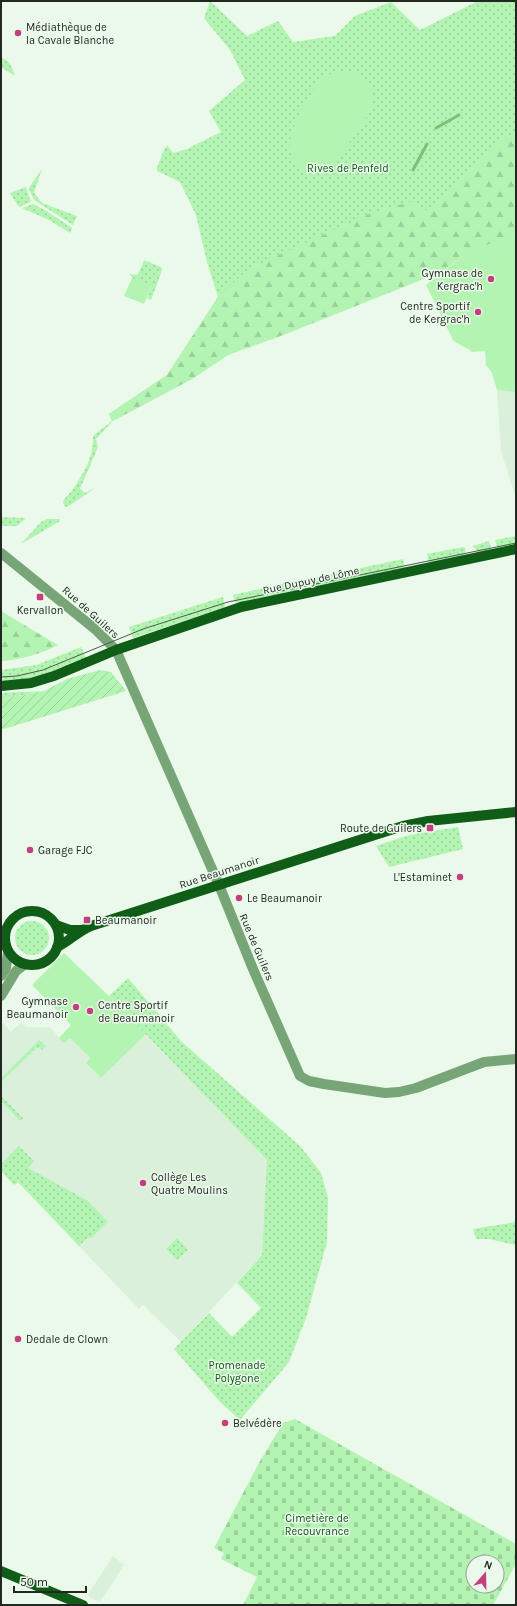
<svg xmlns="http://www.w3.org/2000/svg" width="517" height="1606" font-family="Karla,sans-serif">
	<defs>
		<pattern id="grass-dots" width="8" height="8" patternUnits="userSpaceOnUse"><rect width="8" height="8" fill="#b4f4b3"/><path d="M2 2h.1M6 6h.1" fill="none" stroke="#9ad19a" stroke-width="1.8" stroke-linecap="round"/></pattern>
		<pattern id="forest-firs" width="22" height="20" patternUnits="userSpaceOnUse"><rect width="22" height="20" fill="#b4f4b3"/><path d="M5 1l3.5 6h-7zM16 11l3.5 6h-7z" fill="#9ad19a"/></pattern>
		<pattern id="cemetery-stones" width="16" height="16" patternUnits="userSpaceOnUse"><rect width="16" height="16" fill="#b4f4b3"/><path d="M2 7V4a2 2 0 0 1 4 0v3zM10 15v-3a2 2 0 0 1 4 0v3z" fill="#9ad19a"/></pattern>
		<pattern id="garden-furrows" width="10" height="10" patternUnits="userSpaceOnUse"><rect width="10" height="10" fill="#b4f4b3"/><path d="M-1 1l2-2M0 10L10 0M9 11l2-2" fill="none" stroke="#9ad19a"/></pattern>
	</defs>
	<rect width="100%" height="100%" fill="#eaf9ea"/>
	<path fill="#dbf0da" d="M 497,390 L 516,392 L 516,498 L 501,451 Z
		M 1,1021 L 11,1032 L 21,1022 L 26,1027 L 50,1027 L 64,1043 L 70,1038 L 90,1058 L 86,1063 L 101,1078 L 146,1034 L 267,1160 L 262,1255 L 181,1342 L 143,1305 L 139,1309 L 18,1182 L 14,1185 L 1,1171 Z
		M 113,1556 L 124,1565 L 100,1602 L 87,1596 Z"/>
	<path fill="url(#grass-dots)" d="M 210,1 L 247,36 L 278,21 L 293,42 L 335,36 L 355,16 L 391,2 L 420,30 L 478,1 L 516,1 L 516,234 L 467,253 L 441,272 L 283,335 L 228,355 L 192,379 L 113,421 L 96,439 L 98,447 L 80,489 L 85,493 L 95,488 L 69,506 L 65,507 L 63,502 C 65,497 70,494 73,489 C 84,473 94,456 93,436 L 112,421 L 109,414 L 167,375 L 218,297 L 207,262 L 196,215 L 180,182 L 157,171 L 157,168 L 165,147 L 166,148 L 167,145 L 173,153 L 187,149 L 221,132 L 209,111 L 245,80 L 230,50 L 204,18 Z
		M 1,58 C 10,60 12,68 15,76 L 1,67 Z
		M 42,169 L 34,193 L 42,203 L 77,216 L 73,225 L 34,200 L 29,189 L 30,186 Z
		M 26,187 L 31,202 L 19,207 L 10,193 Z
		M 33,204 L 45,210 L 72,228 L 70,233 L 49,220 L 22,208 Z
		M 144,260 L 161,267 L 162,270 L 151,300 L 147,298 L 151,286 L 133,279 L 130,274 L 138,275 Z
		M 1,517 L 26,518 L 17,526 L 1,526 Z
		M 47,519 L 60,519 L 60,521 L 21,544 L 41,522 Z
		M 516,536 L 516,547 L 498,551 L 495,540 Z
		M 489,541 L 492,551 L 478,552 L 473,546 Z
		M 463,547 L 466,549 L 464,555 L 429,564 L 427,554 Z
		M 403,559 L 405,569 L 315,588 L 310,585 L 309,579 Z
		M 299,580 L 300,586 L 296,591 L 240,604 L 235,602 L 233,595 Z
		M 223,597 L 225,606 L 223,608 L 133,638 L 129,627 Z
		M 81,647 L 87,660 L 52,674 L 1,683 L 1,670 L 36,665 Z
		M 44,691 L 1,699 L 1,693 Z
		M 458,827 L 463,849 L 389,867 L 376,846 L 409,835 Z
		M15 938a17 17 0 1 1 34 0a17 17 0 1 1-34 0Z
		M 128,978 L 182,1042 L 301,1147 L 321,1173 L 328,1198 L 327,1242 L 306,1318 L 289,1362 L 240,1420 L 220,1402 L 174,1349 L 209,1313 L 232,1337 L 261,1308 L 237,1283 L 262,1255 L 267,1160 L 109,996 Z
		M 39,1040 L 46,1046 L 42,1050 L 39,1048 L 36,1048 L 1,1082 L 1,1078 Z
		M 1,1096 L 23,1118 L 20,1121 L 1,1101 Z
		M 19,1146 L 34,1161 L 28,1168 L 88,1201 L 108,1222 L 91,1238 L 89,1237 L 79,1246 L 18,1182 L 14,1185 L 1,1171 L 1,1162 L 2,1163 Z
		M 516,1222 L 516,1245 L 489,1239 L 476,1239 L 473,1229 Z
		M 177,1238 L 188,1250 L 177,1260 L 166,1249 Z"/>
	<path fill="url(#forest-firs)" d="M 516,134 L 516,234 L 467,253 L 441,272 L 283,335 L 228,355 L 192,379 L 112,421 L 109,414 L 167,375 L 218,297 L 248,269 L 369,214 L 413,201 L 424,211 L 442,199 L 498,140 Z
		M 1,611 L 51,641 L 58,645 C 40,654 21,660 1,661 Z"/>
	<path fill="url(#cemetery-stones)" fill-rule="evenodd" d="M 295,1419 L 516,1544 L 516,1564 L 493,1605 L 243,1605 L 257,1577 L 221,1559 L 224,1553 L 214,1548 L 260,1461 L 283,1423 ZM 473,1562 L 497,1562 L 497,1586 L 473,1586 Z"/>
	<path fill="url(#garden-furrows)" d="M 100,670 L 111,672 L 126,691 L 1,730 L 1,699 L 44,691 L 67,679 Z"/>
	<path fill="#b4f4b3" d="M 338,71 L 357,71 C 363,78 371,86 372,95 C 375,117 340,157 323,168 C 319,171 313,171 308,173 C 300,165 292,160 290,149 C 286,133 313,85 326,76 C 330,74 334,72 338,71 Z
		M 516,234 L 516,392 L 497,390 L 492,373 L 486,365 L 485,351 L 472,352 C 466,346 459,346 453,340 L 426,285 L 467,253 Z
		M 132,278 L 151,286 L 144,304 L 124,296 Z
		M 64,953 L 109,996 L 146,1034 L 101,1078 L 86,1063 L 90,1058 L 70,1038 L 64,1043 L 59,1038 L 71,1025 L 32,985 Z"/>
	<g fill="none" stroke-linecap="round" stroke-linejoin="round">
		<path stroke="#7ac17a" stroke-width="3" d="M 436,128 L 459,115
			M 413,170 L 427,144"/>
		<path stroke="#78a577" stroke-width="10" d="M 1,553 L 95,629 L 116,650 L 219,885 L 253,969 L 300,1076 L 309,1081 L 324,1084 L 385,1093 L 399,1092 L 416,1088 L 484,1062 L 516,1059
			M 1,976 L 6,968 L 8,952
			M 1,996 L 16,971 L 25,964"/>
		<path stroke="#105d18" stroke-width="10" d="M 1,686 L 31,683 L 54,676 L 116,650 L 241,607 L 516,549
			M5 938a27 27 0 1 1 54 0a27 27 0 1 1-54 0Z
			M 56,925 L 70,930 L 82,930
			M 57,947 C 70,941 78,931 91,926 L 403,826 L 428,821 L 516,812
			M 1,1571 L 83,1605"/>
		<path stroke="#515951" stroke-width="1" d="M 1,677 L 17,676 L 43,670 L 143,629 L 228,602 L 516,543"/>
	</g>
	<g fill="#c53f80" stroke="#eaf9ea" stroke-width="1.5">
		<circle cx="18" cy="33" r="4"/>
		<circle cx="491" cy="279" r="4"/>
		<circle cx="478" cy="312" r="4"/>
		<rect x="36" y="593" width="8" height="8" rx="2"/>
		<rect x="426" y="824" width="8" height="8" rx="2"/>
		<circle cx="30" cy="850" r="4"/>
		<circle cx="460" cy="877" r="4"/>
		<circle cx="239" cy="898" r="4"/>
		<rect x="83" y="916" width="8" height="8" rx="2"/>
		<circle cx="76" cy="1007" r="4"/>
		<circle cx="90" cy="1011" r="4"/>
		<circle cx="143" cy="1183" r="4"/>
		<circle cx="18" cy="1339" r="4"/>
		<circle cx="225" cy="1423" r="4"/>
	</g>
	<g text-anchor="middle" stroke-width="3" stroke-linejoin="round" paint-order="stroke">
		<g font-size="11" fill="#222721" stroke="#eaf9ea" text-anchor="start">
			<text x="26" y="31">Médiathèque de<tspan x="26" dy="13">la Cavale Blanche</tspan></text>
			<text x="483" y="277" text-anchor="end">Gymnase de<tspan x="483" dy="13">Kergrac'h</tspan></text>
			<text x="470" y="310" text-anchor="end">Centre Sportif<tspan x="470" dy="13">de Kergrac'h</tspan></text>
			<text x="40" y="614" text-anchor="middle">Kervallon</text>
			<text x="422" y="832" text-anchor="end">Route de Guilers</text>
			<text x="38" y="854">Garage FJC</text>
			<text x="452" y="881" text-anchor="end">L'Estaminet</text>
			<text x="247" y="902">Le Beaumanoir</text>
			<text x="95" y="924">Beaumanoir</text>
			<text x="68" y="1005" text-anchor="end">Gymnase<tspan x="68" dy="13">Beaumanoir</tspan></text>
			<text x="98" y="1009">Centre Sportif<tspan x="98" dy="13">de Beaumanoir</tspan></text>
			<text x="151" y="1181">Collège Les<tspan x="151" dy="13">Quatre Moulins</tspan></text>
			<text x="26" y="1343">Dedale de Clown</text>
			<text x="233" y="1427">Belvédère</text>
		</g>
		<g font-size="11" fill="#085613" stroke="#eaf9ea">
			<text x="348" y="172">Rives de Penfeld</text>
			<text x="237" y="1369">Promenade<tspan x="237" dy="13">Polygone</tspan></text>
			<text x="317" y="1522">Cimetière de<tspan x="317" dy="13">Recouvrance</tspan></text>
		</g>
		<g font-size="11" fill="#222721" stroke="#eaf9ea">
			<text transform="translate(311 580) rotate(-12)" y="4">Rue Dupuy de Lôme</text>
			<text transform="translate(91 612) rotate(42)" y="4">Rue de Guilers</text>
			<text transform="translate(219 872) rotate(-18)" y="4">Rue Beaumanoir</text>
			<text transform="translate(257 947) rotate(67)" y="4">Rue de Guilers</text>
		</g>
	</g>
	<rect width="517" height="1606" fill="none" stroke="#222721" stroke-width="4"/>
	<g transform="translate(485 1574) rotate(20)"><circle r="19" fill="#eaf9ea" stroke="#9aa59a"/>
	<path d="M0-3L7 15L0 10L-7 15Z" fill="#c53f80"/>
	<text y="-6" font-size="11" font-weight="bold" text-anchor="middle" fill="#222721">N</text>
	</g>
	<path d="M14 1586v6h72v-6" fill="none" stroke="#222721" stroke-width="2"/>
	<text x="20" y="1586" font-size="12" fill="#222721" stroke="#eaf9ea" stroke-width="3" paint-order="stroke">50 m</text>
</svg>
